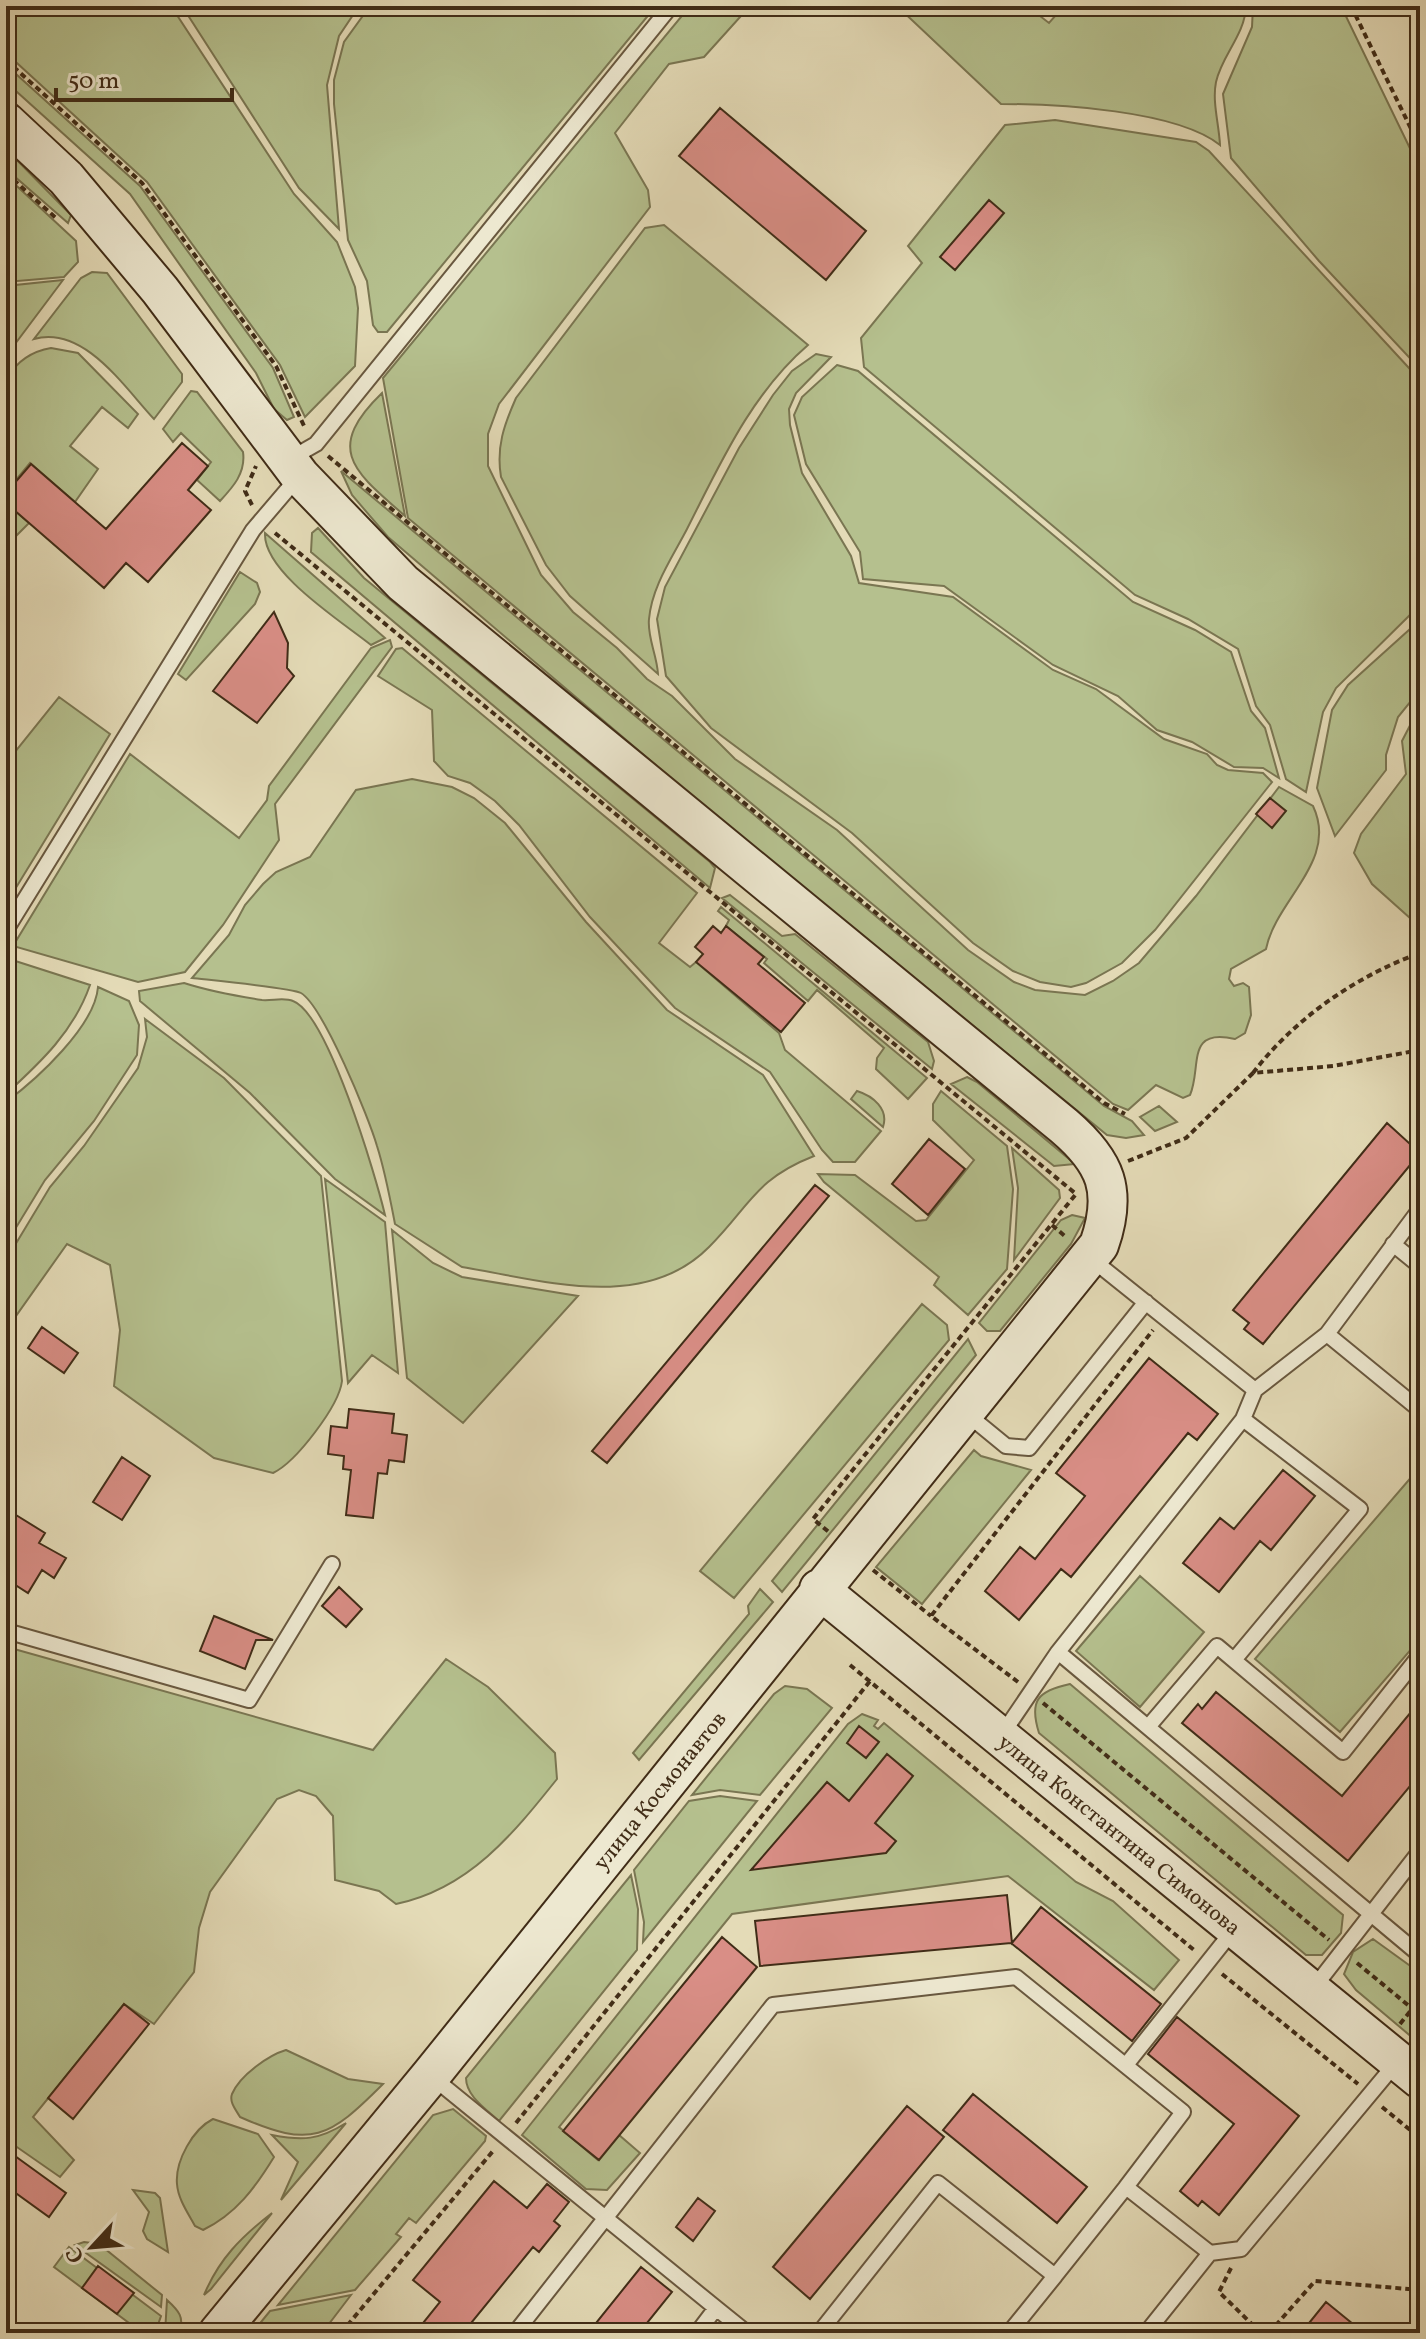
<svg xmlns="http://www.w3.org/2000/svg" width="1426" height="2339" font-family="Vollkorn,serif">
	<rect width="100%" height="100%" fill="#e4dbb7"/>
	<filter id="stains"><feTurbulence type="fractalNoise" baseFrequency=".0025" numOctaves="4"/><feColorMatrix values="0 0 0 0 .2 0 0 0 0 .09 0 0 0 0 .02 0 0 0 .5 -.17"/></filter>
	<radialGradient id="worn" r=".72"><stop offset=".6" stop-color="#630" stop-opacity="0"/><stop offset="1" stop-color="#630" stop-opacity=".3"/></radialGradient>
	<path fill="#b5c08e" stroke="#7a7652" stroke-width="2" d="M 6,6 L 171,6 L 294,194 L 337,242 L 355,287 L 358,308 L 355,366 L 305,417 L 280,365 L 147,182 L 6,53 Z
		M 182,6 L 359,6 L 339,36 L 327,85 L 339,229 L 299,188 Z
		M 370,6 L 656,6 L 387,332 L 378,332 L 373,325 L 367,281 L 348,240 L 334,104 L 334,80 L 344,42 Z
		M 690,6 L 750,6 L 704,57 L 669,64 L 615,133 L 648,190 L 650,207 L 499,404 L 488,434 L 488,466 L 541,575 L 573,612 L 617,648 L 647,679 L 672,696 L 735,759 L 837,830 L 968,950 L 1014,982 L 1035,990 L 1085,995 L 1113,981 L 1139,963 L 1196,896 L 1279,787 L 1313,806 C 1339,861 1276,899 1266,949 L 1231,969 L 1229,979 L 1234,986 L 1243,983 L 1249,987 L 1251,1015 L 1245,1033 L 1235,1039 C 1185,1027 1202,1068 1190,1095 L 1183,1098 L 1156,1085 L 1128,1110 L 1113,1104 L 408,518 L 383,378 Z
		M 897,6 L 1027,6 L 1049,23 L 1064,6 L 1246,6 C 1245,35 1222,55 1216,82 C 1212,102 1219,124 1220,145 C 1176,110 1057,104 1001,104 Z
		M 1253,6 L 1341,6 L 1420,169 L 1420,369 L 1319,261 L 1231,158 L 1223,94 L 1252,27 Z
		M 6,65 L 140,186 L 273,368 L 294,417 L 287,420 L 274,409 L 256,373 L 130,194 L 6,82 Z
		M 1055,120 L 1196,142 L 1209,151 L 1420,380 L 1420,605 L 1336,688 L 1323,712 L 1306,792 L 1286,779 L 1270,725 L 1256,706 L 1238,649 L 1188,619 L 1135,595 L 864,367 L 861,338 L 922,263 L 908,246 L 1005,125 Z
		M 6,149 L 71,215 L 68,223 L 6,169 Z
		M 6,176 L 76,241 L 78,262 L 64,277 L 6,282 Z
		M 664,225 L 808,345 C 751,394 720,464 687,529 C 672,558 652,586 649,619 C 647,637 657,655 658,674 L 570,596 L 546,565 L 501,477 C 496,447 504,425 516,398 L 645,228 Z
		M 92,272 L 107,273 L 182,374 L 182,382 L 154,419 C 124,387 84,325 34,339 L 81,278 Z
		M 63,280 L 6,356 L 6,286 Z
		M 51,348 L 78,353 L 138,414 L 128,428 L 102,407 L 70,446 L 98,469 L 75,502 L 30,463 L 6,492 C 6,472 1,394 7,379 C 16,361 33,351 51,348 Z
		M 816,354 L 831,357 L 796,393 L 789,409 L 790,425 L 802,473 L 851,556 L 859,583 L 953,597 L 1053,670 L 1096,689 L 1164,739 L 1207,754 L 1217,765 L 1228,770 L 1263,773 L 1272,782 L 1155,930 L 1122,963 L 1086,983 L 1071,987 L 1040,982 L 1013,971 L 973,943 L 852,833 L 711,728 L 666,676 L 657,619 L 665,587 L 739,448 L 773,395 L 792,371 Z
		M 837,365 L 858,371 L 1133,602 L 1195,630 L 1231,652 L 1251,711 L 1265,728 L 1279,778 L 1263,768 L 1234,767 L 1192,742 L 1157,730 L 1118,696 L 1053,665 L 944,586 L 863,579 L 860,552 L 806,464 L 794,415 L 802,397 Z
		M 191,391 L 197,392 L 243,452 C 246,473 233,487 220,501 L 197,480 L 211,462 L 181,433 L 173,442 L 163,429 Z
		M 382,393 L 405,516 C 355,472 323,450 382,393 Z
		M 341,471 L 1104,1106 L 1132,1121 L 1144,1135 L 1126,1138 L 1107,1135 L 706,808 L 388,537 L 352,495 Z
		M 6,503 L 29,523 L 6,546 Z
		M 318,528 L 364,578 L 710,862 L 715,868 L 710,888 L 311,552 L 312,533 Z
		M 265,533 L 385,638 L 371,645 C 341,621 263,572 265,533 Z
		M 240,572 L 257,583 L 260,592 L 255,604 L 186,680 L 178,674 Z
		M 1420,620 L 1420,690 L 1398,717 L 1386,755 L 1386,770 L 1335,836 L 1317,788 L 1332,710 L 1348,685 Z
		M 390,640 L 392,647 L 275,804 L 279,840 L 223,925 L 185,972 L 138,982 L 13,946 L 130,754 L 239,838 L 267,800 L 269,786 L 371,648 Z
		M 402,648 L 697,893 L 659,943 L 690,967 L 696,962 L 779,1033 L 785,1050 L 881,1131 L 855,1162 L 833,1162 L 822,1150 L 770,1072 L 675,1008 L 590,917 L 519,825 L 495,801 L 470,783 L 448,776 L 434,761 L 432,710 L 378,676 L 396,649 Z
		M 59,697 L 110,734 L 6,904 L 6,763 Z
		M 1420,706 L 1420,927 L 1372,884 L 1354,853 L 1361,834 L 1406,774 L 1402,741 Z
		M 412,779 L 452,787 L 474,798 L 505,823 L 586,922 L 667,1010 L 763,1075 L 814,1156 C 755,1179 750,1206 709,1247 C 644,1313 542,1280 462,1267 L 395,1224 C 390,1198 385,1171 377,1146 C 369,1118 323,1006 301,993 C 293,988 209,980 192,978 L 229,935 L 245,905 L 263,884 L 276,872 L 310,857 L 356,790 Z
		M 730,895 L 782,936 L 795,934 L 928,1042 L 934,1061 L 932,1069 L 722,898 Z
		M 721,907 L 927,1078 L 908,1099 L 876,1069 L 877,1058 L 884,1048 L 817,990 L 808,1001 L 764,963 L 767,959 L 726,926 L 729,920 L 718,911 Z
		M 6,958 L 90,985 C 74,1031 41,1062 6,1094 Z
		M 184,983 C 209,991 236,996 262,1000 C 272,1001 284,997 293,1001 C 328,1014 376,1177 385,1215 L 335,1179 L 250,1093 L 140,1001 L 139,991 Z
		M 98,987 L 129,1001 L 139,1025 L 137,1055 L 94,1121 L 45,1180 L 6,1244 L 6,1102 C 37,1079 95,1026 98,987 Z
		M 145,1019 L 224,1078 L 321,1176 L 342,1381 C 339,1406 296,1462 273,1473 L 214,1458 L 114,1386 L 120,1330 L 110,1265 L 67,1244 L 6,1330 L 6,1260 L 50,1187 L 84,1146 L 138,1068 L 147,1037 Z
		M 967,1077 L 977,1082 L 1075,1164 L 1054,1166 L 951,1084 Z
		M 857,1091 C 873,1096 889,1109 883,1127 L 851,1099 Z
		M 941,1091 L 1007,1146 L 1013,1189 L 1007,1269 L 968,1315 L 934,1285 L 939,1277 L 824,1182 L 818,1174 L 855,1175 L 916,1221 L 926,1220 L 974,1160 L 933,1120 L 933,1104 Z
		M 1159,1106 L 1177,1122 L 1155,1131 L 1140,1117 Z
		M 1012,1148 L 1059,1190 L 1060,1198 L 1014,1260 L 1018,1188 Z
		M 325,1179 L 385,1222 L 398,1373 L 372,1355 L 348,1383 Z
		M 1072,1215 L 1085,1218 L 1071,1244 L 1000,1331 L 987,1331 L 979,1323 L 1061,1220 Z
		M 392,1230 L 433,1263 L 462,1277 L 578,1296 L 463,1423 L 407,1378 Z
		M 922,1304 L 947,1325 L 949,1340 L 734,1598 L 700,1571 Z
		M 968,1339 L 976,1355 L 782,1592 L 772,1581 Z
		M 974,1450 L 981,1456 L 1031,1470 L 922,1604 L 876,1567 Z
		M 1420,1467 L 1420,1639 L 1340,1732 L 1255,1659 Z
		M 1140,1576 L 1204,1632 L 1140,1707 L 1076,1651 Z
		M 760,1589 L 773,1602 L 639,1760 L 633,1753 L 749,1614 L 748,1606 Z
		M 7,1647 L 373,1750 L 446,1659 L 488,1687 L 555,1753 L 557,1779 C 513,1834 469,1889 396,1904 L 379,1891 L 335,1880 L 333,1816 L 316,1796 L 299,1790 L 277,1799 L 210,1892 L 199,1928 L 194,1972 L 154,2024 L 124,2004 L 33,2117 L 74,2160 L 60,2177 L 14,2145 L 6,2155 Z
		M 1070,1684 L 1343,1915 L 1341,1933 L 1322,1955 L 1306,1955 L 1039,1733 C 1029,1701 1037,1691 1070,1684 Z
		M 785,1686 L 807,1689 L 832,1708 L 760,1795 L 720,1790 L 692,1795 L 774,1694 Z
		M 862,1714 L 878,1720 L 874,1726 L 878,1729 L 884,1723 L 1076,1882 L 1113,1901 L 1179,1960 L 1154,1990 L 1008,1876 L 732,1914 L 559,2127 L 598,2160 L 619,2135 L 640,2153 L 607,2190 L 586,2189 L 522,2135 L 848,1724 Z
		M 720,1796 L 757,1801 L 643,1942 L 644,1922 L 634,1870 L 689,1801 Z
		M 631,1875 L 638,1909 L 637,1950 L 499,2121 C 486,2109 466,2096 466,2078 Z
		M 1373,1939 L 1420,1973 L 1420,2044 L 1356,1990 L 1344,1974 L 1353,1952 Z
		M 286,2050 L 348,2079 L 383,2084 C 329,2138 312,2149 240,2117 C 236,2110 229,2102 232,2094 C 240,2075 269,2055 286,2050 Z
		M 453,2109 L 486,2136 L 485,2141 L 416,2223 L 409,2218 L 396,2234 L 401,2237 L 355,2290 L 278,2305 L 433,2115 Z
		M 213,2119 L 258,2134 L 274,2157 C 255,2188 236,2214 203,2230 L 195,2226 C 188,2213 178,2199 177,2184 C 175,2161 193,2129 213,2119 Z
		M 346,2123 L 281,2200 L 298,2162 L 272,2135 C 303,2141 319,2140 346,2123 Z
		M 133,2190 L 155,2193 L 160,2198 L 168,2252 L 147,2239 L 143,2231 L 149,2212 Z
		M 272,2213 L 211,2289 L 204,2295 C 219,2259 241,2237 272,2213 Z
		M 84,2242 L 99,2244 L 162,2295 L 161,2307 L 75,2245 Z
		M 69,2247 L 161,2316 L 155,2333 L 134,2333 L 137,2329 L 54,2267 Z
		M 351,2295 L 322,2333 L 252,2333 L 270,2311 Z
		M 167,2300 C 178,2310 186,2318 178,2333 L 165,2333 Z"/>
	<path fill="#d98e86" stroke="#402c17" stroke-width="2" d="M 720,108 L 866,231 L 826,280 L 679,156 Z
		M 989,200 L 1004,213 L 955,270 L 940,257 Z
		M 182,443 L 208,466 L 188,490 L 211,510 L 148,582 L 126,563 L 104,588 L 6,503 L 6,493 L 31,464 L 106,529 Z
		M 274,612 L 288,643 L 287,668 L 294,676 L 257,723 L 213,691 Z
		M 1270,798 L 1286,811 L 1272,828 L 1256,814 Z
		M 713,926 L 721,933 L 726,926 L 764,957 L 758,964 L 805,1003 L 781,1032 L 696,962 L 703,954 L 695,947 Z
		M 1387,1123 L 1420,1153 L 1263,1344 L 1244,1329 L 1249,1323 L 1233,1310 Z
		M 929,1139 L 965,1169 L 928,1215 L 892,1184 Z
		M 815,1185 L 829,1196 L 607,1463 L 592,1451 Z
		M 42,1327 L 78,1353 L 64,1373 L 28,1348 Z
		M 1149,1358 L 1218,1414 L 1197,1440 L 1188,1433 L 1071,1577 L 1061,1569 L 1019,1620 L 985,1591 L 1020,1547 L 1035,1559 L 1085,1496 L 1056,1473 Z
		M 349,1409 L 394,1414 L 392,1433 L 407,1435 L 404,1462 L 389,1460 L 387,1474 L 378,1473 L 373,1518 L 346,1515 L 351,1470 L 343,1469 L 344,1456 L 328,1454 L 331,1426 L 347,1428 Z
		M 122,1457 L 150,1476 L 122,1520 L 93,1502 Z
		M 1283,1470 L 1315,1496 L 1271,1550 L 1260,1541 L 1219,1592 L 1183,1563 L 1220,1518 L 1234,1529 Z
		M 16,1515 L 45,1533 L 39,1543 L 66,1558 L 54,1578 L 42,1570 L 28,1593 L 6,1579 L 6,1532 Z
		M 339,1587 L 362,1609 L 346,1627 L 322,1606 Z
		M 214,1616 L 273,1640 L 256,1640 L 245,1669 L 200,1651 Z
		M 1216,1692 L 1342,1796 L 1420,1701 L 1420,1774 L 1348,1861 L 1182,1723 L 1198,1704 L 1202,1709 Z
		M 859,1726 L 879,1742 L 866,1758 L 847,1743 Z
		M 887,1754 L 913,1776 L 875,1823 L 896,1841 L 886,1853 L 751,1870 L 827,1782 L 849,1801 Z
		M 1007,1895 L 1012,1943 L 1041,1907 L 1161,2004 L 1132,2041 L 1011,1943 L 760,1966 L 755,1921 Z
		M 722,1937 L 757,1967 L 599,2160 L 563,2131 Z
		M 124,2004 L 149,2024 L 73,2119 L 48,2098 Z
		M 1177,2017 L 1299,2116 L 1219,2215 L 1202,2201 L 1198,2206 L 1180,2191 L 1234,2124 L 1148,2054 Z
		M 973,2094 L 1087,2187 L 1057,2223 L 943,2130 Z
		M 907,2106 L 944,2137 L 810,2299 L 773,2267 Z
		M 15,2156 L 66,2193 L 49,2217 L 6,2186 L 6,2168 Z
		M 494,2181 L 527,2208 L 547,2184 L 569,2202 L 554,2221 L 560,2226 L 539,2252 L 533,2247 L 463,2333 L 415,2333 L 440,2302 L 413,2280 Z
		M 698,2198 L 715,2211 L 693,2241 L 676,2227 Z
		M 98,2266 L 134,2293 L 117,2314 L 82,2288 Z
		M 641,2267 L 672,2292 L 639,2333 L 588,2333 Z
		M 1326,2302 L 1364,2333 L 1301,2333 Z"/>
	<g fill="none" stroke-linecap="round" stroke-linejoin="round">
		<defs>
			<path id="service" d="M 288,460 L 316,444 L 671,6
				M 6,930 L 253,530 L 299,476
				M 1393,1244 L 1420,1266
				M 1089,1257 L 1255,1390 L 1327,1334 L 1420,1410
				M 1327,1334 L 1420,1209
				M 967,1414 L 1006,1446 L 1029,1448 L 1146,1302
				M 1243,1419 L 1255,1390
				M 6,1631 L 249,1700 L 332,1564
				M 1058,1652 L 1420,1955
				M 1148,1727 L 1217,1646 L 1343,1752 L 1420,1655
				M 1001,1736 L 1058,1652 L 1243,1419 L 1360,1509 L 1234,1660
				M 1312,1990 L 1420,1851
				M 1126,2065 L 1235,1928
				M 431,2076 L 716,2308 L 697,2333
				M 716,2308 L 747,2333
				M 515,2333 L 773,2005 L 1016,1977 L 1183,2112 L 1126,2187 L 1210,2253
				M 819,2333 L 938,2183 L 1055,2276 L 1126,2187
				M 1009,2333 L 1055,2276
				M 1146,2333 L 1210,2253 L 1241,2249 L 1396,2063"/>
			<path id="secondary" d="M 6,122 L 66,178 L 160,290 L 300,476 L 403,583 L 1064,1126 C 1106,1162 1118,1191 1099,1245 L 431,2075 L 218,2333
				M 819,1589 L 1420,2079"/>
		</defs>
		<use href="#service" stroke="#69583f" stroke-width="18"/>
		<use href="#secondary" stroke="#402c17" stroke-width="42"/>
		<path stroke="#402c17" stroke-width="4" stroke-dasharray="6 4" stroke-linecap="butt" d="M 1351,6 L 1420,147
			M 6,60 L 142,183 L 276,366 L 305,428
			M 6,173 L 56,218
			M 328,456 L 1104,1103 L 1125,1114
			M 252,505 L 245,491 L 256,466
			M 275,533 L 1076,1194 L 813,1519 L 830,1533
			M 1253,1073 C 1294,1019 1356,976 1420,953
			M 1128,1161 L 1186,1138 L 1253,1073 L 1333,1066 L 1420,1050
			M 1052,1225 L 1066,1237
			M 873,1570 L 931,1616
			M 850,1665 L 1194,1950
			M 1018,1682 L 931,1616 L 1153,1330
			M 1043,1703 L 1329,1940
			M 1357,1963 L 1420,2015
			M 1222,1974 L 1358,2084
			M 1400,2024 L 1412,2009
			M 1382,2107 L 1420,2138
			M 516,2123 L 870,1681
			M 1231,2268 L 1219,2292 L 1261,2333
			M 341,2333 L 493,2151
			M 1269,2333 L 1315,2281 L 1420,2290"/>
		<use href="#service" stroke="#ede8d0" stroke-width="14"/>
		<use href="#secondary" stroke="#ede8d0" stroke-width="38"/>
	</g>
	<g text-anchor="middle" stroke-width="6" stroke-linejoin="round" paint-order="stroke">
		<g font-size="22" fill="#402c17" stroke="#ede8d0">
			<text transform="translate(659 1790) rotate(-51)" y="8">улица Космонавтов</text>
			<text transform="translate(1120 1834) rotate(39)" y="8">улица Константина Симонова</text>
		</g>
	</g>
	<rect width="1426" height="2339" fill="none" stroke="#e4dbb7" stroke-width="32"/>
	<rect x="8" y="8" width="1410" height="2323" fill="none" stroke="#402c17" stroke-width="4"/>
	<rect x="16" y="16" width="1394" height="2307" fill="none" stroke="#402c17" stroke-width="2"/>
	<g transform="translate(92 2247) rotate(244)" stroke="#ede8d0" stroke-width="6" paint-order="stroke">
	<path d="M0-6L14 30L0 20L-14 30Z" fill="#402c17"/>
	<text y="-12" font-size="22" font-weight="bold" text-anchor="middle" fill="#402c17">С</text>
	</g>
	<path d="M56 88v12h176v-12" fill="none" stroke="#402c17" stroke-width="4"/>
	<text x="68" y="88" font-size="24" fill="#402c17" stroke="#ede8d0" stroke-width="6" paint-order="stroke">50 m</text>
	<rect width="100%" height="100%" filter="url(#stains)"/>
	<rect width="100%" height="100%" fill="url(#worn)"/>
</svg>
